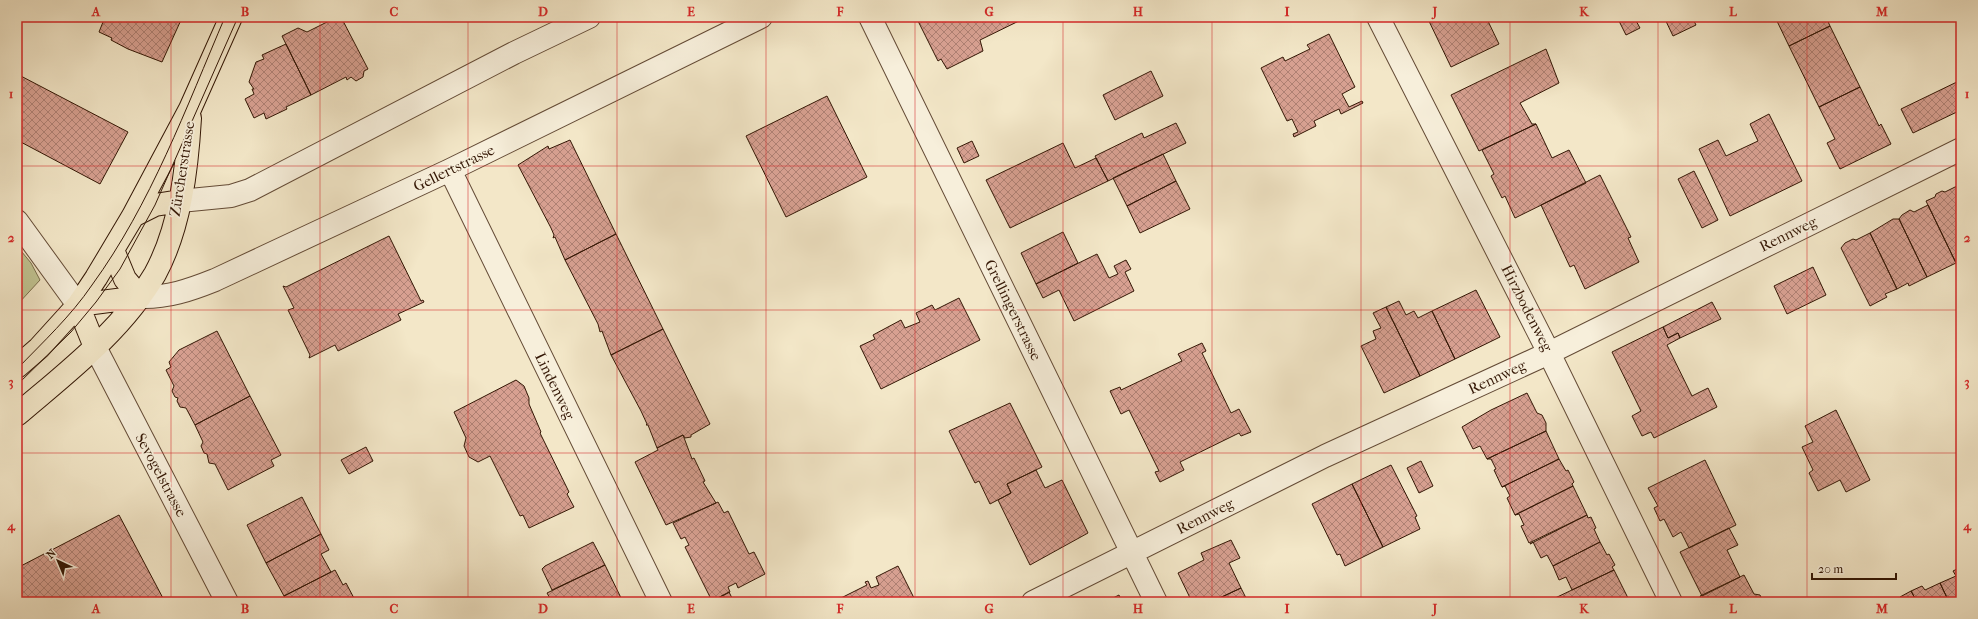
<svg xmlns="http://www.w3.org/2000/svg" width="1978" height="619" font-family="'IM FELL French Canon',serif">
	<defs>
		<pattern id="building-cross-hatch" width="8" height="8" patternUnits="userSpaceOnUse"><rect width="8" height="8" fill="#d7a091"/><path d="M0 0l8 8M0 8l8-8" fill="none" stroke="#af8174"/></pattern>
	</defs>
	<rect width="100%" height="100%" fill="#f3e7c8"/>
	<filter id="stains"><feTurbulence type="fractalNoise" baseFrequency=".005" numOctaves="4"/><feColorMatrix values="0 0 0 0 .2 0 0 0 0 .09 0 0 0 0 .02 0 0 0 .5 -.17"/></filter>
	<radialGradient id="worn" r=".72"><stop offset=".6" stop-color="#630" stop-opacity="0"/><stop offset="1" stop-color="#630" stop-opacity=".3"/></radialGradient>
	<path fill="#c1c492" stroke="#7a6e4c" d="M 17,246 L 31,263 L 40,280 L 17,305 Z"/>
	<path fill="url(#building-cross-hatch)" stroke="#341705" d="M 105,17 L 174,17 L 181,20 L 162,62 L 128,49 L 111,40 L 112,38 L 99,32 Z
		M 337,17 L 341,17 L 368,69 L 364,71 L 363,77 L 356,81 L 351,77 L 347,80 L 346,77 L 311,95 L 282,36 L 298,28 L 307,32 Z
		M 916,17 L 1027,17 L 980,40 L 983,51 L 947,69 L 941,59 L 938,61 Z
		M 1427,17 L 1486,17 L 1499,44 L 1451,67 Z
		M 1626,17 L 1634,17 L 1640,28 L 1626,35 L 1619,21 Z
		M 1664,17 L 1692,17 L 1696,25 L 1673,36 Z
		M 1775,17 L 1826,17 L 1830,26 L 1789,46 Z
		M 1830,26 L 1860,87 L 1819,107 L 1789,46 Z
		M 1329,34 L 1355,87 L 1342,94 L 1349,107 L 1362,101 L 1363,103 L 1341,114 L 1339,109 L 1314,121 L 1316,126 L 1294,137 L 1293,134 L 1298,132 L 1292,119 L 1287,121 L 1261,68 L 1283,57 L 1285,61 L 1310,49 L 1307,45 Z
		M 286,44 L 311,95 L 286,107 L 287,109 L 266,119 L 264,113 L 254,118 L 245,99 L 254,94 L 252,89 L 254,89 L 249,82 L 256,62 L 264,59 L 262,55 Z
		M 1546,49 L 1559,83 L 1520,103 L 1532,124 L 1536,124 L 1479,151 L 1451,95 Z
		M 1151,71 L 1163,96 L 1115,120 L 1103,95 Z
		M 17,74 L 128,132 L 100,184 L 17,140 Z
		M 1961,80 L 1961,110 L 1913,133 L 1901,109 Z
		M 1860,87 L 1879,126 L 1881,124 L 1891,144 L 1840,169 L 1827,143 L 1835,139 L 1819,107 Z
		M 827,96 L 867,177 L 786,217 L 746,136 Z
		M 1769,114 L 1802,181 L 1730,216 L 1699,149 L 1718,140 L 1726,156 L 1758,141 L 1750,124 Z
		M 1176,123 L 1186,143 L 1108,181 L 1095,156 L 1142,133 L 1144,138 Z
		M 1536,124 L 1552,158 L 1569,150 L 1586,183 L 1515,218 L 1505,196 L 1502,198 L 1491,176 L 1494,174 L 1482,150 Z
		M 570,140 L 616,234 L 565,260 L 555,237 L 553,238 L 554,235 L 551,228 L 518,165 L 548,146 L 549,149 Z
		M 972,141 L 979,156 L 964,163 L 957,148 Z
		M 1063,143 L 1075,168 L 1096,158 L 1108,181 L 1010,228 L 986,180 Z
		M 1163,154 L 1176,181 L 1127,206 L 1113,178 Z
		M 1694,171 L 1718,220 L 1702,228 L 1678,179 Z
		M 1600,175 L 1631,237 L 1628,238 L 1639,262 L 1585,289 L 1574,265 L 1570,267 L 1541,205 Z
		M 1176,181 L 1190,209 L 1140,233 L 1127,206 Z
		M 1961,184 L 1961,263 L 1955,261 L 1926,201 L 1935,197 L 1936,194 L 1942,191 L 1945,192 Z
		M 1928,205 L 1956,263 L 1927,277 L 1899,219 L 1902,215 L 1910,210 L 1914,212 Z
		M 1893,219 L 1899,219 L 1927,277 L 1909,286 L 1908,283 L 1897,289 L 1870,233 Z
		M 1063,232 L 1078,263 L 1036,284 L 1021,253 Z
		M 1870,233 L 1897,289 L 1885,294 L 1887,297 L 1870,306 L 1841,248 L 1845,243 L 1853,239 L 1856,240 Z
		M 616,234 L 663,329 L 611,355 L 602,331 L 600,332 L 598,324 L 565,260 Z
		M 389,236 L 421,301 L 423,300 L 424,302 L 398,314 L 401,320 L 338,351 L 335,345 L 309,358 L 310,355 L 288,310 L 294,308 L 283,286 L 286,287 Z
		M 1097,254 L 1109,278 L 1118,274 L 1114,266 L 1126,260 L 1131,269 L 1125,272 L 1134,291 L 1074,321 L 1059,290 L 1043,298 L 1036,284 Z
		M 1813,267 L 1826,295 L 1787,314 L 1774,286 Z
		M 1476,290 L 1500,337 L 1455,359 L 1432,311 Z
		M 959,298 L 980,340 L 881,389 L 860,346 L 875,339 L 873,335 L 901,320 L 905,328 L 920,322 L 916,313 L 932,305 L 935,310 Z
		M 1399,301 L 1406,315 L 1414,311 L 1418,318 L 1432,311 L 1455,359 L 1420,376 L 1386,307 Z
		M 1712,302 L 1721,319 L 1680,338 L 1678,333 L 1668,338 L 1663,327 Z
		M 1386,307 L 1420,376 L 1384,393 L 1361,346 L 1376,339 L 1373,331 L 1381,328 L 1373,313 Z
		M 1663,327 L 1668,338 L 1678,333 L 1680,338 L 1667,345 L 1692,396 L 1708,388 L 1717,407 L 1654,438 L 1651,432 L 1642,436 L 1632,416 L 1641,411 L 1612,352 Z
		M 663,329 L 710,424 L 691,435 L 691,437 L 685,438 L 683,435 L 657,448 L 648,425 L 646,425 L 647,424 L 641,411 L 611,355 Z
		M 217,331 L 250,396 L 195,425 L 186,408 L 180,407 L 177,401 L 178,398 L 175,397 L 172,391 L 174,386 L 166,370 L 171,367 L 169,362 L 179,350 Z
		M 1202,343 L 1206,351 L 1202,353 L 1231,413 L 1239,409 L 1251,432 L 1241,436 L 1239,433 L 1180,462 L 1184,470 L 1160,482 L 1155,472 L 1159,471 L 1129,410 L 1121,414 L 1110,391 L 1120,387 L 1121,390 L 1182,361 L 1178,354 Z
		M 516,380 L 524,386 L 529,398 L 529,404 L 541,432 L 540,433 L 569,492 L 567,494 L 574,507 L 529,528 L 523,515 L 520,516 L 490,456 L 478,462 L 469,457 L 464,446 L 466,438 L 454,412 Z
		M 1527,393 L 1537,413 L 1542,415 L 1546,423 L 1546,431 L 1487,459 L 1480,446 L 1473,449 L 1462,427 L 1491,410 Z
		M 250,396 L 281,455 L 271,460 L 274,466 L 228,490 L 215,464 L 209,463 L 207,454 L 204,453 L 201,446 L 203,442 L 195,425 Z
		M 1010,403 L 1042,467 L 1007,484 L 1011,493 L 990,504 L 979,481 L 975,483 L 949,431 Z
		M 1836,410 L 1870,480 L 1846,492 L 1840,480 L 1818,491 L 1809,473 L 1813,470 L 1802,447 L 1813,442 L 1805,426 Z
		M 1546,431 L 1559,459 L 1502,487 L 1494,470 L 1496,469 L 1491,459 L 1487,459 Z
		M 683,435 L 692,459 L 694,458 L 705,481 L 703,482 L 716,503 L 666,525 L 635,462 L 658,450 L 657,448 Z
		M 366,447 L 373,461 L 349,474 L 341,460 Z
		M 1559,459 L 1566,471 L 1568,470 L 1574,482 L 1572,484 L 1573,486 L 1515,515 L 1507,498 L 1510,496 L 1505,486 L 1502,487 Z
		M 1705,460 L 1736,525 L 1689,548 L 1681,532 L 1673,537 L 1664,519 L 1660,521 L 1654,508 L 1658,506 L 1648,488 Z
		M 1421,461 L 1433,486 L 1419,493 L 1407,468 Z
		M 1391,465 L 1417,516 L 1415,517 L 1420,529 L 1383,547 L 1352,484 Z
		M 1036,470 L 1045,488 L 1062,480 L 1088,533 L 1030,565 L 998,500 L 1011,493 L 1007,484 Z
		M 1352,484 L 1383,547 L 1345,566 L 1340,554 L 1337,555 L 1312,504 Z
		M 1573,486 L 1587,515 L 1529,543 L 1521,526 L 1524,525 L 1519,514 L 1515,515 Z
		M 302,497 L 321,534 L 266,563 L 247,525 Z
		M 718,502 L 724,513 L 728,511 L 749,554 L 754,552 L 765,574 L 738,588 L 736,583 L 728,587 L 730,592 L 712,601 L 685,547 L 689,545 L 685,537 L 681,539 L 673,523 Z
		M 119,515 L 165,602 L 17,602 L 17,568 Z
		M 1587,515 L 1588,518 L 1591,517 L 1596,528 L 1594,529 L 1600,542 L 1553,566 L 1547,555 L 1541,558 L 1533,542 L 1530,544 Z
		M 1729,528 L 1738,545 L 1727,550 L 1740,577 L 1702,596 L 1680,552 Z
		M 321,534 L 329,550 L 321,554 L 331,572 L 284,596 L 266,563 Z
		M 1231,540 L 1240,558 L 1229,563 L 1241,588 L 1211,602 L 1192,602 L 1178,573 L 1204,560 L 1201,553 Z
		M 593,542 L 605,565 L 552,590 L 542,569 L 545,566 Z
		M 1600,542 L 1607,555 L 1609,554 L 1615,565 L 1612,567 L 1614,570 L 1572,590 L 1566,577 L 1559,580 L 1553,566 Z
		M 605,565 L 623,602 L 552,602 L 547,593 Z
		M 898,566 L 916,602 L 834,602 L 832,598 L 834,598 L 835,601 L 867,585 L 865,582 L 868,581 L 871,588 L 879,585 L 876,577 Z
		M 1961,567 L 1961,602 L 1949,602 L 1940,583 L 1956,576 L 1953,571 Z
		M 335,570 L 343,585 L 346,583 L 356,602 L 287,602 L 284,596 Z
		M 1614,570 L 1630,602 L 1554,602 L 1553,599 Z
		M 1744,575 L 1754,594 L 1760,595 L 1763,602 L 1703,602 L 1700,596 Z
		M 1940,583 L 1949,602 L 1917,602 L 1911,591 L 1922,586 L 1925,590 Z
		M 1241,588 L 1248,602 L 1211,602 Z
		M 1911,591 L 1917,602 L 1901,602 L 1902,601 L 1900,597 Z
		M 729,592 L 734,602 L 707,602 L 712,601 Z
		M 1119,595 L 1122,602 L 1105,602 Z"/>
	<g fill="none" stroke-linecap="round" stroke-linejoin="round">
		<defs>
			<path id="minor" d="M 870,17 L 1156,602
				M 1378,17 L 1549,353 L 1671,602
				M 450,170 L 661,602
				M 180,201 L 231,196 L 250,190 L 514,53 L 589,17
				M 17,221 L 78,305
				M 140,297 C 167,298 190,290 215,280 L 450,170 L 761,17
				M 95,347 L 227,602
				M 1033,602 L 1325,456 L 1549,353 L 1961,149"/>
			<path id="major" d="M 133,216 L 155,205 L 180,201
				M 113,250 L 125,279 L 140,297
				M 78,305 L 140,297
				M 78,305 L 95,347
				M 17,367 L 39,348 L 78,305 L 96,278 L 133,216 L 190,109 L 231,17
				M 17,415 C 66,373 122,331 155,274 C 180,228 187,170 190,118"/>
		</defs>
		<use href="#minor" stroke="#644b36" stroke-width="24"/>
		<use href="#major" stroke="#341705" stroke-width="24"/>
		<use href="#minor" stroke="#f7efdb" stroke-width="22"/>
		<use href="#major" stroke="#f3e7c8" stroke-width="22"/>
		<path stroke="#341705" stroke-width="1" d="M 17,369 C 43,342 71,316 92,285 C 151,204 186,108 225,17
			M 17,385 L 71,332 L 96,302 L 120,269 L 155,205 L 238,17"/>
	</g>
	<path fill="none" stroke="#d62828" stroke-width="1" stroke-opacity="0.55" d="M 171,17 L 171,602M 320,17 L 320,602M 468,17 L 468,602M 617,17 L 617,602M 766,17 L 766,602M 915,17 L 915,602M 1063,17 L 1063,602M 1212,17 L 1212,602M 1361,17 L 1361,602M 1510,17 L 1510,602M 1658,17 L 1658,602M 1807,17 L 1807,602M 17,166 L 1961,166M 17,310 L 1961,310M 17,453 L 1961,453"/>
	<g text-anchor="middle" stroke-width="3.5" stroke-linejoin="round" paint-order="stroke">
		<g font-size="15" fill="#341705" stroke="#f7efdb">
			<text transform="translate(454 168) rotate(-26)" y="5">Gellertstrasse</text>
			<text transform="translate(182 169) rotate(-81)" y="5">Zürcherstrasse</text>
			<text transform="translate(1788 234) rotate(-26)" y="5">Rennweg</text>
			<text transform="translate(1527 308) rotate(63)" y="5">Hirzbodenweg</text>
			<text transform="translate(1013 310) rotate(64)" y="5">Grellingerstrasse</text>
			<text transform="translate(1497 377) rotate(-25)" y="5">Rennweg</text>
			<text transform="translate(555 386) rotate(64)" y="5">Lindenweg</text>
			<text transform="translate(161 475) rotate(62)" y="5">Sevogelstrasse</text>
			<text transform="translate(1205 516) rotate(-27)" y="5">Rennweg</text>
		</g>
	</g>
	<rect width="1978" height="619" fill="none" stroke="#f3e7c8" stroke-width="44"/>
	<g transform="translate(58 561) rotate(316)" stroke="#f7efdb" stroke-width="3" paint-order="stroke">
	<path d="M0-3L7 15L0 10L-7 15Z" fill="#341705"/>
	<text y="-6" font-size="11" font-weight="bold" text-anchor="middle" fill="#341705">N</text>
	</g>
	<path d="M1812 573v6h84v-6" fill="none" stroke="#341705" stroke-width="2"/>
	<text x="1818" y="573" font-size="12" fill="#341705" stroke="#f7efdb" stroke-width="3" paint-order="stroke">20 m</text>
	<rect x="22" y="22" width="1934" height="575" fill="none" stroke="#d62828" stroke-width="1.5"/>
	<g font-size="13" text-anchor="middle" font-weight="bold" fill="#d62828">
		<text x="96" y="16">A</text>
		<text x="245" y="16">B</text>
		<text x="394" y="16">C</text>
		<text x="543" y="16">D</text>
		<text x="691" y="16">E</text>
		<text x="840" y="16">F</text>
		<text x="989" y="16">G</text>
		<text x="1138" y="16">H</text>
		<text x="1287" y="16">I</text>
		<text x="1435" y="16">J</text>
		<text x="1584" y="16">K</text>
		<text x="1733" y="16">L</text>
		<text x="1882" y="16">M</text>
		<text x="11" y="98">1</text>
		<text x="1967" y="98">1</text>
		<text x="11" y="242">2</text>
		<text x="1967" y="242">2</text>
		<text x="11" y="386">3</text>
		<text x="1967" y="386">3</text>
		<text x="11" y="530">4</text>
		<text x="1967" y="530">4</text>
		<text x="96" y="613">A</text>
		<text x="245" y="613">B</text>
		<text x="394" y="613">C</text>
		<text x="543" y="613">D</text>
		<text x="691" y="613">E</text>
		<text x="840" y="613">F</text>
		<text x="989" y="613">G</text>
		<text x="1138" y="613">H</text>
		<text x="1287" y="613">I</text>
		<text x="1435" y="613">J</text>
		<text x="1584" y="613">K</text>
		<text x="1733" y="613">L</text>
		<text x="1882" y="613">M</text>
	</g>
	<rect width="100%" height="100%" filter="url(#stains)"/>
	<rect width="100%" height="100%" fill="url(#worn)"/>
</svg>
